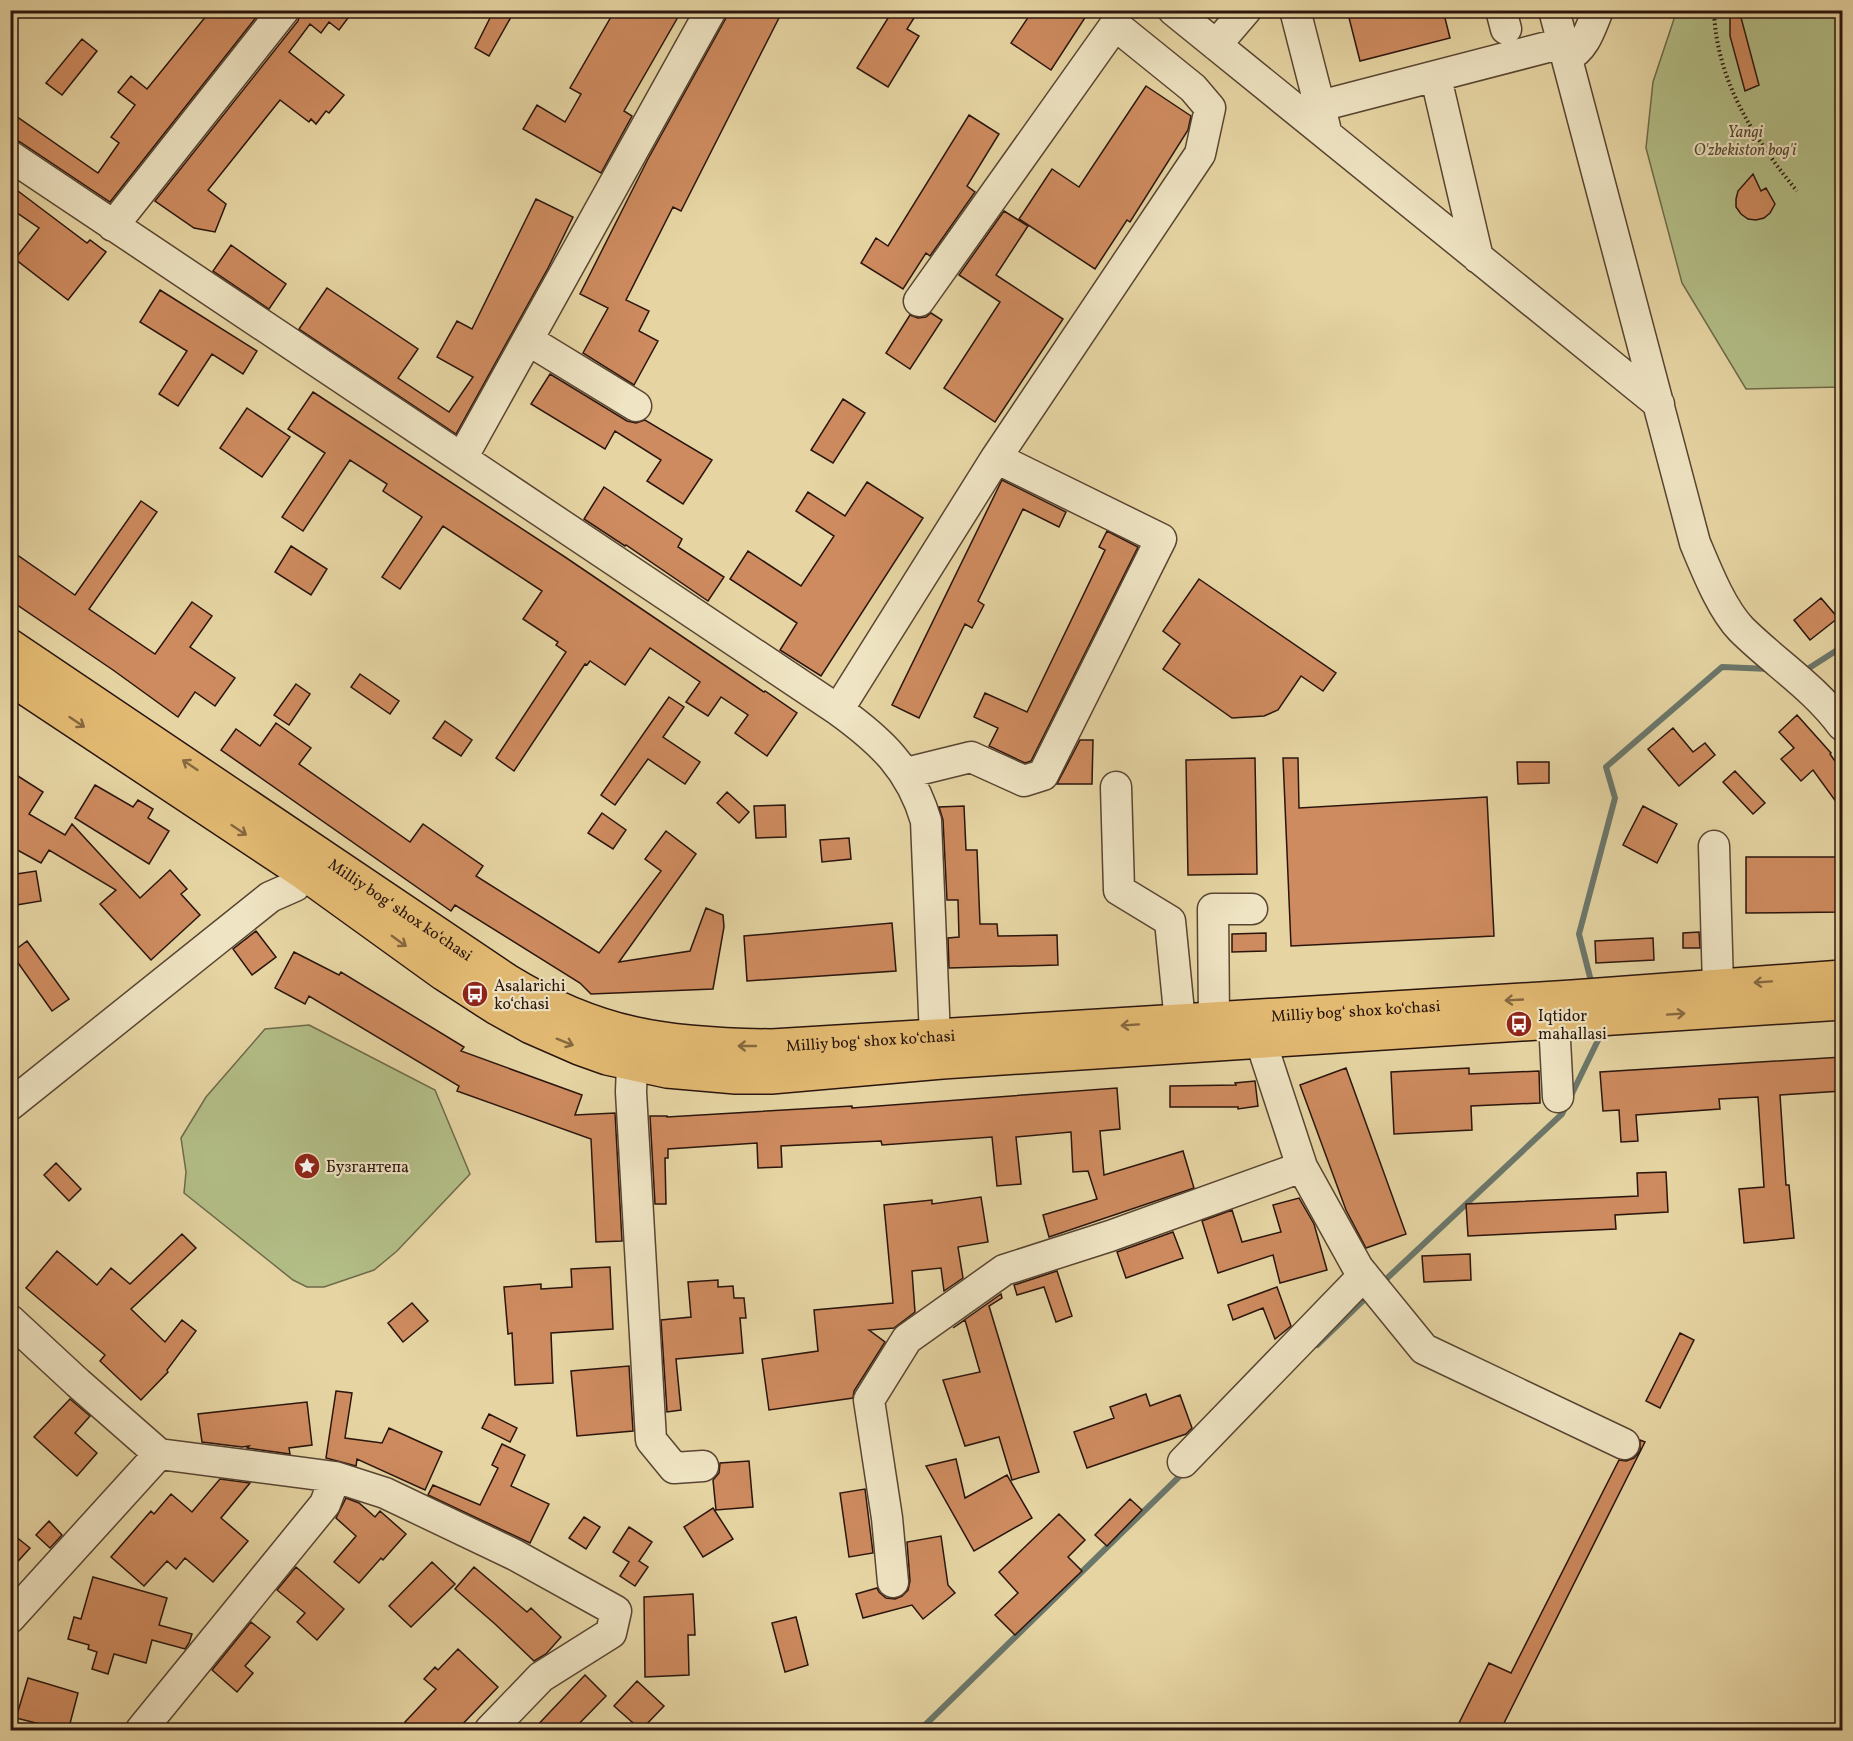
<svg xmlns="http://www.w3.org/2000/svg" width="1853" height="1741" font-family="Vollkorn,serif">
	<rect width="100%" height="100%" fill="#e6d5a3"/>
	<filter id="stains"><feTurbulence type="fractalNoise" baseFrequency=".00333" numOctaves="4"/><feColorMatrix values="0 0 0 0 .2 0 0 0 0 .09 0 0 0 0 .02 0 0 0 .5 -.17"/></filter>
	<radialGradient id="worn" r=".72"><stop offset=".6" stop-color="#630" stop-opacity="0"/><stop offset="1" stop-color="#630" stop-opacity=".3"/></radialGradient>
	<path fill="#b3be87" stroke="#6e6a4a" stroke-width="1.5" d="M 1676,11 L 1842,11 L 1842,387 L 1746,389 L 1682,283 L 1646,148 L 1653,82 L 1674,19 Z
		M 309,1025 L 435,1090 L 470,1174 L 397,1251 L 374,1270 L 324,1287 L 307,1287 L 293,1280 L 184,1193 L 186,1172 L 181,1138 L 206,1097 L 265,1029 Z"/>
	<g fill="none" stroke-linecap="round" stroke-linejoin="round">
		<path stroke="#6b776b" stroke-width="6" d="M 1801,670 L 1806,670 L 1842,647
			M 1592,985 L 1579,934 L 1615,798 L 1606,767 L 1722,667 L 1770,669
			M 1382,1283 L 1562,1114 L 1603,1030
			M 1317,1345 L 1370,1294
			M 920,1730 L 1183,1473"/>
	</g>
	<path fill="#ce8b5f" stroke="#2a150d" stroke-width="1.5" d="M 211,10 L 262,10 L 110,202 L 20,142 L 10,138 L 10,112 L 98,173 L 119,143 L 111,137 L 135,105 L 118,92 L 131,76 L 147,89 Z
		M 301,10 L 354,10 L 339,30 L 329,22 L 321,33 L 310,24 L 289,52 L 344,95 L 329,113 L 326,111 L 316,124 L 311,119 L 309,122 L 280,100 L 208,190 L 226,204 L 215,232 L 194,228 L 155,201 L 298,21 Z
		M 494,10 L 515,10 L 489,56 L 475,48 Z
		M 615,10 L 682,10 L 624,111 L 632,116 L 601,173 L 523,129 L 537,105 L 565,122 L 581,94 L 570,88 Z
		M 728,10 L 783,10 L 681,211 L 673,207 L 626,300 L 649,311 L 639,331 L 658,341 L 634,385 L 583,353 L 608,308 L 580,294 L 648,159 L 726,18 Z
		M 893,10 L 919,10 L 907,29 L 919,36 L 888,87 L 857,68 Z
		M 1033,10 L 1090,10 L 1051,70 L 1011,43 Z
		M 1347,10 L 1443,10 L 1450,38 L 1360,61 Z
		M 1730,10 L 1739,10 L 1759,85 L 1745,91 L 1730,36 Z
		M 82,39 L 97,51 L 62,95 L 46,83 Z
		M 1146,86 L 1191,116 L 1188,130 L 1130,222 L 1127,220 L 1095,269 L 1019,219 L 1052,169 L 1079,187 Z
		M 969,115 L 999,134 L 967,186 L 975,192 L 930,256 L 926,253 L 903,289 L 861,263 L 876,238 L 888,246 Z
		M 1753,174 L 1761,191 L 1766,188 L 1775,204 L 1770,213 L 1764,218 L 1756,220 L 1748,219 L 1741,214 L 1736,207 L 1736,199 L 1738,191 Z
		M 10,185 L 87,243 L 90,240 L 106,252 L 68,300 L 15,259 L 39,228 L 10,208 Z
		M 536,199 L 573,217 L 548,268 L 456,434 L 299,329 L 327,288 L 418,349 L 398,378 L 449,412 L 473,377 L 437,357 L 457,321 L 472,329 Z
		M 1004,211 L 1028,226 L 996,275 L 1063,319 L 995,422 L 944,388 L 1000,302 L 959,275 Z
		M 231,245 L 286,284 L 269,309 L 213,271 Z
		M 160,290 L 257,351 L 243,374 L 212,354 L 178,406 L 159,394 L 187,351 L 140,322 Z
		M 931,313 L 942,320 L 910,369 L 886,353 L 910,315 L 918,318 L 926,317 Z
		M 550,374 L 627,421 L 636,423 L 645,420 L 712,460 L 683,504 L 647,481 L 661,460 L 615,431 L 605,449 L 531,404 Z
		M 313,392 L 565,557 L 764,692 L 765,691 L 797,713 L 767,756 L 735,733 L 748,715 L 721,697 L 708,716 L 686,702 L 700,682 L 650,648 L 625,685 L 590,661 L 587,665 L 585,664 L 514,771 L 496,758 L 566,652 L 556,645 L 558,642 L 523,619 L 542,591 L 443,526 L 400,589 L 382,577 L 422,517 L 383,491 L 387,484 L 350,460 L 303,531 L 282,517 L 325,453 L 288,429 Z
		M 843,399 L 865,413 L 833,463 L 811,450 Z
		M 247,408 L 290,437 L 262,477 L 220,448 Z
		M 1002,480 L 1066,512 L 1059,527 L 1023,509 L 978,601 L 984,605 L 972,628 L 965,624 L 919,718 L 892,705 Z
		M 867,482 L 923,518 L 821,676 L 780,650 L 797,623 L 730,579 L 748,551 L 801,586 L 834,536 L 796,511 L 808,492 L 845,516 Z
		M 604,487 L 682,539 L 678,547 L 724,577 L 708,601 L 626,545 L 625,546 L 584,519 Z
		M 141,501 L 157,512 L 89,609 L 155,654 L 192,602 L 212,616 L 190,647 L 235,678 L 215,706 L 195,692 L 178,717 L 113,670 L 10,600 L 10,550 L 75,595 Z
		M 1107,531 L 1138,547 L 1031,761 L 1025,763 L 989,746 L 998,728 L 974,717 L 985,693 L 1027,712 L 1105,550 L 1099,547 Z
		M 291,546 L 327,569 L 311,595 L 275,572 Z
		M 1199,579 L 1336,673 L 1323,691 L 1301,676 L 1278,710 L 1264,716 L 1232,718 L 1163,669 L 1180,644 L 1163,631 Z
		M 1821,598 L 1838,618 L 1810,640 L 1794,620 Z
		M 360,674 L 399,701 L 390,714 L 351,687 Z
		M 296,684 L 310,694 L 289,725 L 274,715 Z
		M 669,697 L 684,707 L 663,737 L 700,762 L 685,784 L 648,759 L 615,805 L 601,795 Z
		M 1797,715 L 1831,753 L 1830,754 L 1842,771 L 1842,810 L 1813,770 L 1801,781 L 1781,759 L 1794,748 L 1779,732 Z
		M 445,721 L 472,740 L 461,756 L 433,738 Z
		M 276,723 L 311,748 L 299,764 L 410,842 L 423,824 L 483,866 L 476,876 L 599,953 L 661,871 L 645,859 L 666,831 L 696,854 L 619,962 L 690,951 L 706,908 L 723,915 L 724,927 L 713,989 L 591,994 L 580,983 L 455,905 L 451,911 L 221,750 L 236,729 L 260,746 Z
		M 1673,728 L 1693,752 L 1705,743 L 1715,755 L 1679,786 L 1648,749 Z
		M 1080,740 L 1093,740 L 1092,784 L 1057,784 Z
		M 1255,758 L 1257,874 L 1188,875 L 1186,760 Z
		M 1283,758 L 1298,758 L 1299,808 L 1487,797 L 1494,936 L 1291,946 Z
		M 1517,762 L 1549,762 L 1549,783 L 1518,784 Z
		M 10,771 L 43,792 L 29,814 L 65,835 L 72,824 L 140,898 L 170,870 L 187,889 L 181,894 L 200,915 L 151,960 L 100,904 L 116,890 L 49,850 L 41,863 L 10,846 Z
		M 1735,771 L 1765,803 L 1753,814 L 1723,782 Z
		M 95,785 L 133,807 L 138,800 L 153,809 L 148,818 L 169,831 L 149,864 L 75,818 Z
		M 727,792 L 749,812 L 739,823 L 717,803 Z
		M 785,805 L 786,837 L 756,838 L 754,806 Z
		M 964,806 L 966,850 L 977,850 L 980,924 L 997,924 L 998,936 L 1057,935 L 1058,965 L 949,968 L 948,938 L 959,937 L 958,900 L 947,900 L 943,820 L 939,807 Z
		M 1643,806 L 1677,824 L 1657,863 L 1623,845 Z
		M 602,813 L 626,830 L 613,849 L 588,833 Z
		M 849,838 L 851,859 L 822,862 L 820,840 Z
		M 1746,857 L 1842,857 L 1842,912 L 1746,913 Z
		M 36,871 L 41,901 L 10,906 L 10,875 Z
		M 892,923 L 896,971 L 747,981 L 744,936 Z
		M 256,931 L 276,957 L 252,975 L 233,949 Z
		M 1699,932 L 1700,948 L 1683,948 L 1683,933 Z
		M 1266,933 L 1266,951 L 1232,952 L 1232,934 Z
		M 1653,938 L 1654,960 L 1596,963 L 1595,941 Z
		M 27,941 L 69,999 L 52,1011 L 11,953 Z
		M 294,952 L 339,975 L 341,972 L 464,1047 L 461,1051 L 582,1095 L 575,1115 L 615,1113 L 622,1241 L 596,1242 L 591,1139 L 457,1091 L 459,1086 L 309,996 L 305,1004 L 275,988 Z
		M 1842,1057 L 1842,1091 L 1780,1095 L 1786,1185 L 1789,1185 L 1794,1238 L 1744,1243 L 1739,1189 L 1764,1187 L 1758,1097 L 1719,1099 L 1720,1109 L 1636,1115 L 1638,1141 L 1621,1142 L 1619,1110 L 1603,1111 L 1600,1072 Z
		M 1346,1068 L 1406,1234 L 1366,1248 L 1346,1210 L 1300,1085 Z
		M 1469,1068 L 1469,1074 L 1539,1071 L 1540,1103 L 1471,1106 L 1472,1130 L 1394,1134 L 1391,1072 Z
		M 1255,1081 L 1258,1106 L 1238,1109 L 1238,1107 L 1170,1107 L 1170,1086 L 1236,1085 L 1235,1083 Z
		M 1117,1088 L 1120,1129 L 1100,1131 L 1104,1175 L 1183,1151 L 1194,1188 L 1049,1237 L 1043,1215 L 1097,1199 L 1088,1171 L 1073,1172 L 1071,1132 L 1016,1137 L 1021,1184 L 997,1186 L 992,1137 L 882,1145 L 881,1141 L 781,1146 L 782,1167 L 758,1168 L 757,1143 L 668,1149 L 668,1158 L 665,1158 L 666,1204 L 655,1204 L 650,1116 L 667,1116 L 667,1117 L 852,1106 L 852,1108 Z
		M 56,1163 L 81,1189 L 69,1201 L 44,1175 Z
		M 1666,1172 L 1668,1212 L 1615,1215 L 1616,1229 L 1468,1236 L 1466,1204 L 1638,1196 L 1637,1173 Z
		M 981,1197 L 988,1242 L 958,1247 L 963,1278 L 944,1291 L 941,1268 L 912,1271 L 915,1312 L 894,1328 L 869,1330 L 885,1342 L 854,1391 L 853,1398 L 769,1410 L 762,1359 L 818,1351 L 814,1310 L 893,1303 L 884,1205 L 932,1200 L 932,1204 Z
		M 1299,1198 L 1314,1224 L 1327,1270 L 1280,1283 L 1273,1255 L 1218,1273 L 1202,1221 L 1232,1210 L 1242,1242 L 1281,1232 L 1273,1205 Z
		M 1173,1232 L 1183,1258 L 1126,1278 L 1117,1252 Z
		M 182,1234 L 196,1248 L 131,1309 L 165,1342 L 182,1320 L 196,1331 L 167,1370 L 168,1372 L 141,1400 L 100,1361 L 105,1355 L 26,1288 L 57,1251 L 97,1285 L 111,1268 L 130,1284 Z
		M 1470,1254 L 1471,1280 L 1424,1282 L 1422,1256 Z
		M 610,1267 L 613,1329 L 551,1333 L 553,1383 L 515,1385 L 512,1333 L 508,1334 L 504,1287 L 541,1284 L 541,1289 L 572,1287 L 571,1269 Z
		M 1057,1271 L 1072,1316 L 1056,1322 L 1044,1287 L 1017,1295 L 1014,1285 Z
		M 718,1280 L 718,1287 L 733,1286 L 734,1298 L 744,1298 L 746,1318 L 740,1318 L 743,1353 L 676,1359 L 681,1410 L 667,1412 L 661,1320 L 691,1317 L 688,1282 Z
		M 1277,1287 L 1291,1326 L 1275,1339 L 1263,1308 L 1233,1320 L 1228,1305 Z
		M 1001,1294 L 1002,1298 L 989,1306 L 1039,1472 L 1012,1480 L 999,1437 L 965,1446 L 943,1380 L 980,1372 L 965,1320 L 953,1328 Z
		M 412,1303 L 428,1321 L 403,1342 L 388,1323 Z
		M 1680,1333 L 1694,1340 L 1660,1408 L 1646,1401 Z
		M 629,1366 L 633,1431 L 577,1436 L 571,1371 Z
		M 336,1391 L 352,1393 L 345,1438 L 382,1443 L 389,1428 L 442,1452 L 425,1490 L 357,1459 L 356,1466 L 326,1458 Z
		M 1146,1394 L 1150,1406 L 1180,1395 L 1192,1428 L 1186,1434 L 1087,1468 L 1074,1432 L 1114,1418 L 1110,1407 Z
		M 70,1399 L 90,1416 L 75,1433 L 97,1453 L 77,1476 L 34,1437 Z
		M 307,1402 L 312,1445 L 289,1448 L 290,1454 L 247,1448 L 249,1446 L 242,1447 L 202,1442 L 198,1414 Z
		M 489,1414 L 517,1428 L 510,1442 L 482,1428 Z
		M 1640,1440 L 1645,1442 L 1500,1731 L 1455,1731 L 1489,1663 L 1511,1673 L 1619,1460 L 1626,1461 L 1634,1458 L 1640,1451 Z
		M 502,1444 L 525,1455 L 511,1486 L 549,1504 L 530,1543 L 428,1495 L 433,1485 L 480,1505 L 498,1468 L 492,1465 Z
		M 956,1459 L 965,1498 L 1007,1475 L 1032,1518 L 974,1551 L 926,1466 Z
		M 749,1461 L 753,1507 L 716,1510 L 713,1480 L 719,1473 L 720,1463 Z
		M 220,1479 L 250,1483 L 221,1518 L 248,1541 L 213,1582 L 185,1558 L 176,1569 L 167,1561 L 144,1586 L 111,1557 L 151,1511 L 154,1514 L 171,1494 L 192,1512 Z
		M 865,1489 L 873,1553 L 849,1557 L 840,1493 Z
		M 346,1498 L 359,1503 L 375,1517 L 380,1511 L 406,1534 L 383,1560 L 381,1558 L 359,1583 L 334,1562 L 356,1536 L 336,1518 Z
		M 1130,1499 L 1142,1510 L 1107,1546 L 1095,1535 Z
		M 713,1508 L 733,1539 L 703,1557 L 684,1527 Z
		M 1059,1514 L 1085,1540 L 1068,1557 L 1082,1571 L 1015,1635 L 995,1615 L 1018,1593 L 999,1572 Z
		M 584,1517 L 600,1527 L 586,1549 L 569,1538 Z
		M 49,1521 L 62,1535 L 50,1548 L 36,1535 Z
		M 629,1527 L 652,1542 L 639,1561 L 648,1567 L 635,1586 L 620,1576 L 629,1562 L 613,1552 Z
		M 10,1532 L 30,1548 L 10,1570 Z
		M 941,1536 L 948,1585 L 955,1593 L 923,1619 L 912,1605 L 863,1618 L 856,1594 L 877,1588 L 879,1592 L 886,1598 L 895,1599 L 902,1596 L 908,1590 L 910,1581 L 907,1542 Z
		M 432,1562 L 455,1584 L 411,1627 L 389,1606 Z
		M 296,1567 L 344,1609 L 317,1640 L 297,1622 L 305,1613 L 277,1590 Z
		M 474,1567 L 527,1612 L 531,1608 L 561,1637 L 546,1654 L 534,1661 L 495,1624 L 455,1589 Z
		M 93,1577 L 167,1598 L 159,1625 L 192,1634 L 189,1643 L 185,1649 L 152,1640 L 146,1663 L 114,1654 L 108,1674 L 92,1669 L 97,1652 L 88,1649 L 89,1645 L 68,1639 L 74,1617 L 81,1619 Z
		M 693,1594 L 695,1635 L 688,1635 L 689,1675 L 645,1677 L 644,1597 Z
		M 796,1617 L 808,1665 L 785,1672 L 772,1623 Z
		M 251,1622 L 270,1637 L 245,1666 L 253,1673 L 237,1692 L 212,1670 Z
		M 458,1649 L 498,1687 L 456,1731 L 414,1731 L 405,1722 L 436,1689 L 424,1679 L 435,1667 L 438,1670 Z
		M 585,1675 L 606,1696 L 572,1731 L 532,1731 Z
		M 28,1678 L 78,1693 L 68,1731 L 16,1718 Z
		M 637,1681 L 664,1706 L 641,1730 L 614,1706 Z"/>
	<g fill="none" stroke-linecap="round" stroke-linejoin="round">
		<defs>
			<path id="minor" d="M 1173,10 L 1659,404
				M 1295,10 L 1325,127
				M 1501,10 L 1506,29
				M 1554,10 L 1695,543 C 1706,569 1721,608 1741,629 C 1774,662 1814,687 1842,725
				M 1216,45 L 1246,10
				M 1567,57 C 1585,49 1591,27 1598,10
				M 1436,78 L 1478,258
				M 1320,106 L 1563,43
				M 10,156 L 838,710 C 881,741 911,769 926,821 L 935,1037
				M 113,226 L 284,10
				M 528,340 L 636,406
				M 462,458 L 711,10
				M 838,710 L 996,458 L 1200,154 L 1210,108 L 1193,88 L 1115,25 L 919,301
				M 906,773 L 971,757 L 1024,781 L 1043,775 L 1161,539 L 996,458
				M 1116,787 L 1119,890 L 1170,921 L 1180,1022
				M 1714,846 L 1718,986
				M 1214,1020 L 1213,909 L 1252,909
				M 1554,1022 L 1558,1097
				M 1261,1042 L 1302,1167 L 1358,1268 L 1424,1349 L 1624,1444
				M 632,1064 L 631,1092 L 651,1440 L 674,1468 L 703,1466
				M 10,1105 L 270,897 L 295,886 L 318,852
				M 10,1320 L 78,1383 L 159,1454 L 335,1477 L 385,1493 L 515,1555 L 616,1611 L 611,1633 L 541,1677 L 490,1730
				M 1183,1462 L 1364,1275
				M 893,1582 L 887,1518 L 869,1400 L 907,1339 L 1004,1270 L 1110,1236 L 1302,1167
				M 10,1618 L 159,1454
				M 141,1730 L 325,1504 L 335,1477"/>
			<g id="major">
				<path id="s1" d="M 10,646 L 506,980 C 597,1036 667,1045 772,1046 L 1572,997 L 1842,977"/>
				<path d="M 10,678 L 304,873 L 444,974 L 495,1007 L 531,1027 L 579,1048 L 607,1058 L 667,1071 L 736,1077 L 771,1077 L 942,1062 L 1842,1003"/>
			</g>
		</defs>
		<use href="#minor" stroke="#594532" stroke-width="33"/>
		<use href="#major" stroke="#2a150d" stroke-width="36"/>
		<path stroke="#2a150d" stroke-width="4" stroke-dasharray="1.5 3" stroke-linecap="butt" d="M 1714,10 C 1716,80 1754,139 1797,191"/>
		<use href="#minor" stroke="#efe4c3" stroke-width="30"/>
		<use href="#major" stroke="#e3ba72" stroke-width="33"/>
	</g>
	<defs><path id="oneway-shaft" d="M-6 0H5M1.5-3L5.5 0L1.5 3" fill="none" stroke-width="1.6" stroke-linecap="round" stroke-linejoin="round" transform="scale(1.5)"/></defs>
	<g stroke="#866840">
		<use href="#oneway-shaft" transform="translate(77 722) rotate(34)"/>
		<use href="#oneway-shaft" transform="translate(190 765) rotate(-146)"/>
		<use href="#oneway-shaft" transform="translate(239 830) rotate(34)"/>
		<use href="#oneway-shaft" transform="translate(399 941) rotate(36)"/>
		<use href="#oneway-shaft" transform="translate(1763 982) rotate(176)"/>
		<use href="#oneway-shaft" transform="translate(1514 1000) rotate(177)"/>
		<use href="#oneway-shaft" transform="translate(1676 1014) rotate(-4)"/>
		<use href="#oneway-shaft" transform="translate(1130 1025) rotate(176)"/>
		<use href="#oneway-shaft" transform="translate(565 1042) rotate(22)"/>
		<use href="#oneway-shaft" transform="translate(747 1046) rotate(-180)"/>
	</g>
	<defs>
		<symbol id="bus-disc" viewBox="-11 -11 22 22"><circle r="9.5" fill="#8f2418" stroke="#efe4c3"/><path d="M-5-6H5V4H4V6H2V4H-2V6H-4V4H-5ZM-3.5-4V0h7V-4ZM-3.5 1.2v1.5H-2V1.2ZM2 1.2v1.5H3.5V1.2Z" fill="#fff"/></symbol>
		<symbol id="sight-disc" viewBox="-11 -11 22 22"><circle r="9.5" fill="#8f2418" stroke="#efe4c3"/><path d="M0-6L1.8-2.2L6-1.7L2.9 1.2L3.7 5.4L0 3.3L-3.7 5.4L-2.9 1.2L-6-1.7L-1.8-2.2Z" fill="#fff"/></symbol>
	</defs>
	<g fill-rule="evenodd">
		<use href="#bus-disc" x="460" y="979" width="30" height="30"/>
		<use href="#bus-disc" x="1504" y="1009" width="30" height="30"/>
		<use href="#sight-disc" x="292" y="1151" width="30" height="30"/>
	</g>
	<g text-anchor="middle" stroke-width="4.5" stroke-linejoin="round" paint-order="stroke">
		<g font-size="16" font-style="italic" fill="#534832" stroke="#efe4c3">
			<text x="1745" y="137">Yangi<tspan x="1745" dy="18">O'zbekiston bog'i</tspan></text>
		</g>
		<g font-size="16" fill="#2a150d" stroke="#efe4c3">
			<text dy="6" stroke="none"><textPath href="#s1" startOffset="471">Milliy bog‘ shox ko‘chasi</textPath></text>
			<text dy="6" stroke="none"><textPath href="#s1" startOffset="1461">Milliy bog‘ shox ko‘chasi</textPath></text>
			<text dy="6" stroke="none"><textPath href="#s1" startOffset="975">Milliy bog‘ shox ko‘chasi</textPath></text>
		</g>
		<g font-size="16" fill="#2a150d" stroke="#efe4c3" text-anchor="start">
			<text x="494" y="991">Asalarichi<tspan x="494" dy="18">koʻchasi</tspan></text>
			<text x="1538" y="1021">Iqtidor<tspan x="1538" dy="18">mahallasi</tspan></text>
			<text x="326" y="1172">Бузгантепа</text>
		</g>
	</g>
	<rect width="1853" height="1741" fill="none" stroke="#e6d5a3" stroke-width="36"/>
	<rect x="12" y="12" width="1829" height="1717" fill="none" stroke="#2a150d" stroke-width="3"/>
	<rect x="18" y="18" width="1817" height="1705" fill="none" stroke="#2a150d" stroke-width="1.5"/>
	<rect width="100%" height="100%" filter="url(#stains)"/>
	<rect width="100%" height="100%" fill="url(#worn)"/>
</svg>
